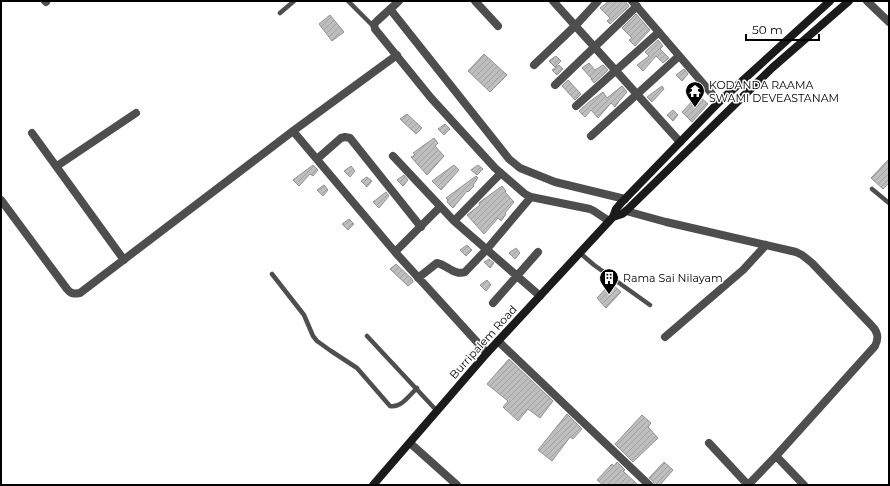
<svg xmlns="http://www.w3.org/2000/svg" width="890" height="486" font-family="Montserrat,sans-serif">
	<defs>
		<pattern id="building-hatch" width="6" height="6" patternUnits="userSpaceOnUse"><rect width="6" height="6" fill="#bebebe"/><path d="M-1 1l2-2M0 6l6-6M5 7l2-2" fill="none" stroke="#a2a2a2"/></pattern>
	</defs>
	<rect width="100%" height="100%" fill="#fff"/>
	<path fill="url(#building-hatch)" stroke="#929292" d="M 609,1 L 625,1 L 629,6 L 610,24 L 607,21 L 610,18 L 600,8 Z
		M 636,14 L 650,30 L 635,46 L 629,40 L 632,38 L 622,28 Z
		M 330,15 L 344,32 L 332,41 L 319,24 Z
		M 658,40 L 663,46 L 660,49 L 669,58 L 663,63 L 656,56 L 643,71 L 637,65 L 649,56 L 645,52 Z
		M 484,54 L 507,75 L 490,92 L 468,71 Z
		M 556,56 L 561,61 L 555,67 L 549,61 Z
		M 589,63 L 595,70 L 603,65 L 608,70 L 594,83 L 591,79 L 592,79 L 582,68 Z
		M 559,65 L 563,69 L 557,75 L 552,70 Z
		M 684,69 L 688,74 L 682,81 L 676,75 Z
		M 568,80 L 581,94 L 575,100 L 562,86 Z
		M 622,86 L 627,92 L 620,100 L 615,107 L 611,103 L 598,118 L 591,110 L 585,117 L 579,111 L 589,102 L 603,92 L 607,98 Z
		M 662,86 L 664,89 L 652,102 L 647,97 Z
		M 698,95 L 708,104 L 692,122 L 682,112 Z
		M 673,110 L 678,115 L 673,121 L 667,115 Z
		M 407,114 L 422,128 L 416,134 L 400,119 Z
		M 445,124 L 450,129 L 444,135 L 438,129 Z
		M 434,138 L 438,143 L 435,146 L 444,156 L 427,175 L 411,157 L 415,155 L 413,153 Z
		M 889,159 L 889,183 L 883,189 L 871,178 Z
		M 313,165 L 318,170 L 313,176 L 310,174 L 299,186 L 293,180 Z
		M 454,165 L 459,170 L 441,190 L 432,181 Z
		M 478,165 L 483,169 L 477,175 L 471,170 Z
		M 351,166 L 355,171 L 350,177 L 344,171 Z
		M 404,175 L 408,180 L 403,186 L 397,180 Z
		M 476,176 L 478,178 L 473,185 L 474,186 L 468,192 L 467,191 L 453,208 L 447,202 L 448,200 L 446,198 Z
		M 367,177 L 372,181 L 367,187 L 361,181 Z
		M 324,185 L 328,190 L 323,196 L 317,190 Z
		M 502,186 L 506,191 L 505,192 L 514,202 L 505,213 L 506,214 L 501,221 L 498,218 L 484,234 L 467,215 L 480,205 L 479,204 L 480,202 Z
		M 386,192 L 389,196 L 379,208 L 373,202 Z
		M 349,219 L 354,224 L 348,230 L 342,224 Z
		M 467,245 L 472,250 L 466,256 L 460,250 Z
		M 516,248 L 520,253 L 515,259 L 509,253 Z
		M 489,259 L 494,263 L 490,268 L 484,262 Z
		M 396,264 L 412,279 L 413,282 L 408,286 L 390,269 Z
		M 487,280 L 491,285 L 486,291 L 480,285 Z
		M 611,283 L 621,292 L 606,308 L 597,298 Z
		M 509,359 L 553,401 L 540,418 L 528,409 L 518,421 L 503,407 L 508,401 L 487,384 Z
		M 567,414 L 582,429 L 573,439 L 570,437 L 552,461 L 538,450 Z
		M 642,415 L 651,423 L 648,427 L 658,438 L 633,462 L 615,444 Z
		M 617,462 L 625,470 L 623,471 L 638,485 L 603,485 L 597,480 L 612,464 L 614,466 Z
		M 664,462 L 673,470 L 660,485 L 654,485 L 653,481 L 649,478 Z"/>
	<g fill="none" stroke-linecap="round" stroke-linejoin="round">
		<path stroke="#4e4e4e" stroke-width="4.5" d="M 348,1 L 374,27
			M 280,13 L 294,1
			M 872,189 L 889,203
			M 580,253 L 594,265 L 650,305
			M 272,274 L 304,315 L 313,336 L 317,341 L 331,351 L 357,368 L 390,406 C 401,408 409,396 417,388
			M 367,336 L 437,411"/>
		<path stroke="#4e4e4e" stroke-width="8" d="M 45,1 L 46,2
			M 399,1 L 377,21 L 374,24 L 375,29 L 431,98 L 495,168 L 525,194 L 531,197 L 590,209 L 594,211 L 609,221
			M 475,1 L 498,26
			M 553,1 L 680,142
			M 632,1 L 719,102
			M 867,1 L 889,22
			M 390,9 L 509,159 L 520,168 L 555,182 L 625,199
			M 534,65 L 576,25 L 598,1
			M 555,85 L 637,6
			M 576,106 L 659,32
			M 293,131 L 395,252 L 487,353
			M 32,133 L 124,260
			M 591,136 L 679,56
			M 393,156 L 454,221 L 540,296
			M 317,159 L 341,138 L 345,137 L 350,138 L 421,227
			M 57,166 L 136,113
			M 1,200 L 67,289 C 71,294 74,294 80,293 L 293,131 L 397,55
			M 626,211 L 666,222 L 796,252 L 802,255 L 812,263 L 872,326 C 878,332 879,338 875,346 L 776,456 L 748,485
			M 454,221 L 501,173
			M 395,252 L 440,207
			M 418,278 L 437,263 C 447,265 455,276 465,272 L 487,249 L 531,197
			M 493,303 L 538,252
			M 665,337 L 743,270 L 766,245
			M 498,341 L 649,485
			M 410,443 L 457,485
			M 709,443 L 748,485
			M 776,456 L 804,485"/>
		<path stroke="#1b1b1b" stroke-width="8" d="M 613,217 L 622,214 L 626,211 L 772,68 L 849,1
			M 373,485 L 487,353 L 613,217 L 616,209 L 621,203 L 719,102 L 830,1"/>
	</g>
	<defs>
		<symbol id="temple-pin" viewBox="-11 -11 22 30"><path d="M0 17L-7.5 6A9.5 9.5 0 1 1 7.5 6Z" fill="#000" stroke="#fff"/><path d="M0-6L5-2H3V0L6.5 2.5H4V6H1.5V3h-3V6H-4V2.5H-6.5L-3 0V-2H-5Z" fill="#fff"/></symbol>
		<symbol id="building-pin" viewBox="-11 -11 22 30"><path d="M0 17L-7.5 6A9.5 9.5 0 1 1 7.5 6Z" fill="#000" stroke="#fff"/><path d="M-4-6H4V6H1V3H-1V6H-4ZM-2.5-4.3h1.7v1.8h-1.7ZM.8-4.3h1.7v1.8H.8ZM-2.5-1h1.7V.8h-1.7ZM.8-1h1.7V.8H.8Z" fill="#fff"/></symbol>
	</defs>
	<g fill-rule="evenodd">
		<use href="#temple-pin" x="684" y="80" width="22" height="30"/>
		<use href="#building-pin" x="598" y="267" width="22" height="30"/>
	</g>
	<g text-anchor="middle" stroke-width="3" stroke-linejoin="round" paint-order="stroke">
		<g font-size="11" fill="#000" stroke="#fff" text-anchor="start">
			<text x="709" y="89">KODANDA RAAMA<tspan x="709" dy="13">SWAMI DEVEASTANAM</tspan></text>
			<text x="623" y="282">Rama Sai Nilayam</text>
		</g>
		<g font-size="11" fill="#000" stroke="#fff">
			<text transform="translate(483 342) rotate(-48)" y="4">Burripalem Road</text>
		</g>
	</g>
	<rect width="890" height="486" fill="none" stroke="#000000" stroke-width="4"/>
	<path d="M746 34v6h73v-6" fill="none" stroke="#000000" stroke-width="2"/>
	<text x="752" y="34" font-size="12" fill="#000000" stroke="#ffffff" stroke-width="3" paint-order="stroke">50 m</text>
</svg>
